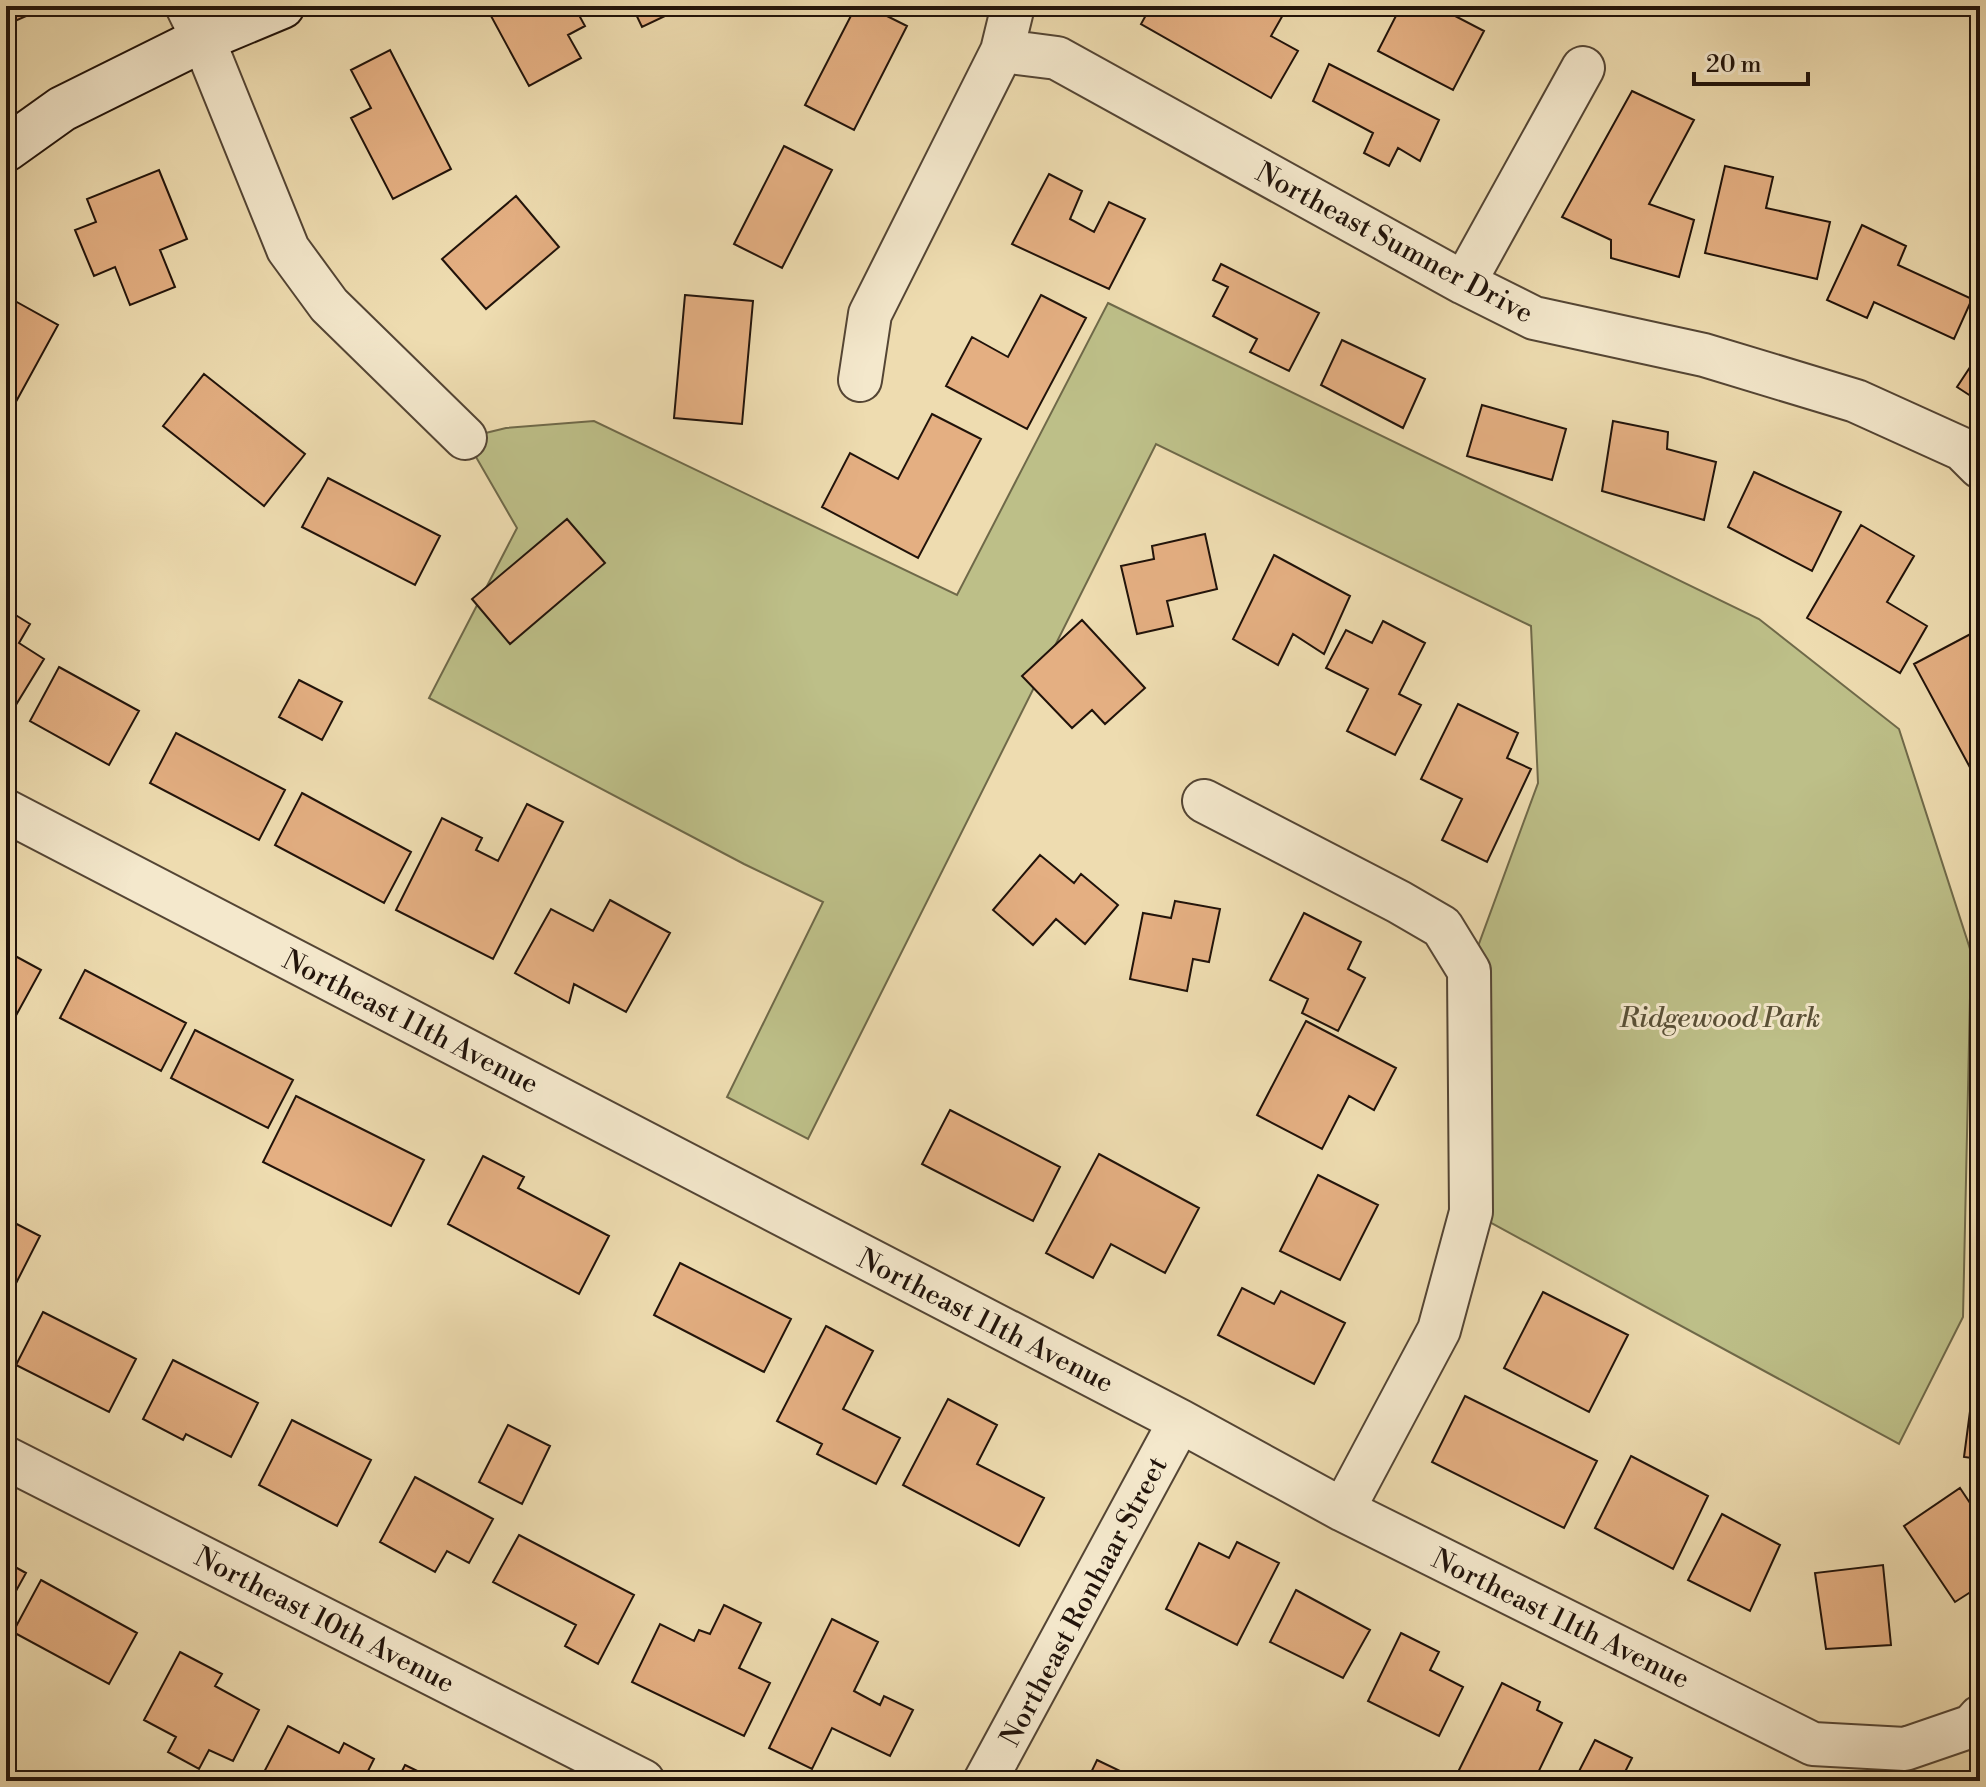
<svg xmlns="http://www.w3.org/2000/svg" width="1986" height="1787" font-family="'Libre Bodoni',serif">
	<rect width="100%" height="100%" fill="#eedcb0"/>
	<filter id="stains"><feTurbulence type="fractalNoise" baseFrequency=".0025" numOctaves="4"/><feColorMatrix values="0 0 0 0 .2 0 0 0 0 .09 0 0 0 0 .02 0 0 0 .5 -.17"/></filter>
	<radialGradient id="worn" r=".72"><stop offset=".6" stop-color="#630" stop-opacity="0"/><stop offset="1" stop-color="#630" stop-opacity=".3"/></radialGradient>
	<path fill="#bdbf88" stroke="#6f6949" stroke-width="2" d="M 1108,303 L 1759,619 L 1899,729 L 1971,952 L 1963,1317 L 1899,1444 L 1471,1212 L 1469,971 L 1538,783 L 1531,626 L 1156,444 L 808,1139 L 727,1097 L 823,902 L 744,864 L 429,698 L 517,528 L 465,438 L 506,428 L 594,421 L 957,595 Z"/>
	<path fill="#e4af82" stroke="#21130a" stroke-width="2" d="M 6,6 L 39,6 L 40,10 L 6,25 Z
		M 510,6 L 574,6 L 585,26 L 568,35 L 581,58 L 529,86 L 491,16 Z
		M 632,6 L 686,6 L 642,27 Z
		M 856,6 L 867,6 L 907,26 L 854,130 L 805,105 Z
		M 1151,6 L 1215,6 L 1225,12 L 1228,6 L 1288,6 L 1271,36 L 1298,51 L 1271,98 L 1141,24 Z
		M 1401,6 L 1436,6 L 1484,31 L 1453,90 L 1378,51 Z
		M 390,50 L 451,169 L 393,199 L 351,118 L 371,108 L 351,70 Z
		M 1329,64 L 1439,120 L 1420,161 L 1398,148 L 1389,166 L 1364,153 L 1373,133 L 1313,101 Z
		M 1632,91 L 1694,120 L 1649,204 L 1694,220 L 1679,277 L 1611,258 L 1611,240 L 1562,217 Z
		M 784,146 L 832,170 L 782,268 L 734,244 Z
		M 1725,166 L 1773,177 L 1766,208 L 1830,222 L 1817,279 L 1705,253 Z
		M 159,170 L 187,239 L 160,250 L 175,287 L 130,305 L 115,267 L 94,276 L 75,230 L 96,222 L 87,199 Z
		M 1049,174 L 1082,191 L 1070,219 L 1094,232 L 1109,202 L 1145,219 L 1109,289 L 1012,244 Z
		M 516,196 L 559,247 L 486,309 L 442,259 Z
		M 1862,225 L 1906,246 L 1898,265 L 1972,299 L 1954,339 L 1874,302 L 1867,318 L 1827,300 Z
		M 1221,264 L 1319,313 L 1289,371 L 1250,352 L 1257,339 L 1213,316 L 1228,287 L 1213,280 Z
		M 685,295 L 753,301 L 742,424 L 674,418 Z
		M 1041,295 L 1086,318 L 1027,429 L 946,386 L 972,337 L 1008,357 Z
		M 6,296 L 58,325 L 6,420 Z
		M 1342,340 L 1425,379 L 1403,428 L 1321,385 Z
		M 1980,352 L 1980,402 L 1957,387 Z
		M 204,374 L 305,454 L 264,506 L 163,426 Z
		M 1482,405 L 1566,429 L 1552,480 L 1467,456 Z
		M 932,414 L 981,439 L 918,558 L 822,507 L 850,453 L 898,479 Z
		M 1613,421 L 1668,432 L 1667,449 L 1716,462 L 1704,520 L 1602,491 Z
		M 1754,472 L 1841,512 L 1812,571 L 1728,527 Z
		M 328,478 L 440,536 L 415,585 L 302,527 Z
		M 567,519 L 605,563 L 510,644 L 472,599 Z
		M 1861,525 L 1914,556 L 1887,602 L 1927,626 L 1900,673 L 1807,618 Z
		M 1205,534 L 1217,589 L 1167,601 L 1173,626 L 1137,634 L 1121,566 L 1154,559 L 1152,546 Z
		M 1274,555 L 1350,596 L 1324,654 L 1293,634 L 1278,665 L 1233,639 Z
		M 6,609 L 30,624 L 19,643 L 44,659 L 11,713 L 6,709 Z
		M 1082,620 L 1145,688 L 1105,724 L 1092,710 L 1072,728 L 1022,676 Z
		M 1383,621 L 1425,643 L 1399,694 L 1421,705 L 1395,755 L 1347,731 L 1368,689 L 1326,668 L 1346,630 L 1372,643 Z
		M 1980,629 L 1980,769 L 1973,773 L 1914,664 Z
		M 59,667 L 139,711 L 109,765 L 30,721 Z
		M 299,680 L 342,702 L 322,740 L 279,717 Z
		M 1458,704 L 1518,733 L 1507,758 L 1531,769 L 1487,862 L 1442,840 L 1462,799 L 1421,779 Z
		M 176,733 L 285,790 L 259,840 L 150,783 Z
		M 302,793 L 411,852 L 384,903 L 275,845 Z
		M 527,804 L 563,822 L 493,959 L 396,910 L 442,818 L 482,838 L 476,850 L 498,861 Z
		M 1040,855 L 1074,883 L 1081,874 L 1118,905 L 1085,944 L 1056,919 L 1033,945 L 993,910 Z
		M 610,900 L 670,933 L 626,1012 L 574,984 L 569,1003 L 515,973 L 551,909 L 593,931 Z
		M 1175,901 L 1220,909 L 1209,962 L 1193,959 L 1187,991 L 1130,979 L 1143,913 L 1171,918 Z
		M 1304,913 L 1361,942 L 1348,969 L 1365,978 L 1338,1031 L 1302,1013 L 1308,999 L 1270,980 Z
		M 6,951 L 41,970 L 13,1021 L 6,1017 Z
		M 85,970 L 186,1023 L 161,1071 L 60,1018 Z
		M 1306,1021 L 1396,1068 L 1374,1110 L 1349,1096 L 1322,1149 L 1257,1115 Z
		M 195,1030 L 293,1080 L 268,1128 L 171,1078 Z
		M 296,1096 L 424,1160 L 391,1226 L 263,1162 Z
		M 950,1110 L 1060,1167 L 1033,1221 L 922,1164 Z
		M 1099,1154 L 1199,1208 L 1165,1273 L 1111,1244 L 1093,1278 L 1046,1253 Z
		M 483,1156 L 524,1177 L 518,1188 L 609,1236 L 579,1294 L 448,1224 Z
		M 1318,1175 L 1378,1205 L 1340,1280 L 1280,1251 Z
		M 7,1219 L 40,1236 L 6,1303 L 6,1221 Z
		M 680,1263 L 791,1319 L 764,1372 L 654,1315 Z
		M 1242,1288 L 1274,1304 L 1281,1291 L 1345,1323 L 1314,1384 L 1218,1335 Z
		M 1543,1292 L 1628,1335 L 1589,1412 L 1504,1368 Z
		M 43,1312 L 136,1359 L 109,1412 L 16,1365 Z
		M 826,1326 L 873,1351 L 843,1409 L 900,1438 L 876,1484 L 817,1454 L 822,1444 L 777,1421 Z
		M 1979,1343 L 1980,1343 L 1980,1459 L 1964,1457 Z
		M 173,1360 L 258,1403 L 231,1457 L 186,1434 L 183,1440 L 143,1419 Z
		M 1465,1396 L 1597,1461 L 1564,1528 L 1432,1462 Z
		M 948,1399 L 997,1425 L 977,1464 L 1044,1498 L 1019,1546 L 903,1485 Z
		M 292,1420 L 371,1460 L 337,1526 L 259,1485 Z
		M 508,1425 L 550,1446 L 522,1504 L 479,1482 Z
		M 1631,1456 L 1708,1496 L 1673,1569 L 1595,1528 Z
		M 415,1477 L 493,1519 L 469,1563 L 447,1551 L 435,1572 L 380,1542 Z
		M 1960,1488 L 1980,1518 L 1980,1546 L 1974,1551 L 1980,1560 L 1980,1586 L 1955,1602 L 1904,1526 Z
		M 1722,1514 L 1780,1545 L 1750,1611 L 1688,1580 Z
		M 519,1535 L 634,1595 L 598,1664 L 565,1646 L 576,1625 L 493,1582 Z
		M 1237,1542 L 1279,1563 L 1237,1645 L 1166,1609 L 1199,1543 L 1229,1558 Z
		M 6,1562 L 26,1573 L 6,1609 Z
		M 1883,1565 L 1891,1645 L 1826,1649 L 1815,1573 Z
		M 41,1580 L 137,1633 L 109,1684 L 13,1632 Z
		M 1296,1590 L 1370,1630 L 1343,1678 L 1270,1642 Z
		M 724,1605 L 761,1623 L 739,1668 L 770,1683 L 744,1736 L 632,1682 L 660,1624 L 694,1641 L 699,1630 L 710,1634 Z
		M 832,1619 L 878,1642 L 854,1691 L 880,1705 L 884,1696 L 913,1710 L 890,1756 L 832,1728 L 812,1769 L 769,1748 Z
		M 1401,1633 L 1439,1652 L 1430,1670 L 1463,1687 L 1439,1736 L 1368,1701 Z
		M 180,1652 L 222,1674 L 215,1686 L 259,1710 L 233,1761 L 209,1750 L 199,1769 L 168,1752 L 176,1737 L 144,1720 Z
		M 1502,1683 L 1540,1702 L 1537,1710 L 1562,1723 L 1534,1781 L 1477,1781 L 1458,1772 Z
		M 288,1726 L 339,1753 L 344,1743 L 374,1759 L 363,1781 L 276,1781 L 263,1774 Z
		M 1595,1740 L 1632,1758 L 1621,1780 L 1624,1781 L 1574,1781 Z
		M 1097,1760 L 1141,1781 L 1087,1781 Z
		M 405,1765 L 438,1781 L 397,1781 Z"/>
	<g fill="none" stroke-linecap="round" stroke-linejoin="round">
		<defs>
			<path id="street" d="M 187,6 L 203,39 L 288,249 L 329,305 L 465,438
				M 1002,51 L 1057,58 L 1464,283 L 1534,318 L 1704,355 L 1856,401 L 1962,449 L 1980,467
				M 1464,283 L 1583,68
				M 860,380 L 870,314 L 1002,51 L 1013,6
				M 1204,801 L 1399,902 L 1442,927 L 1469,971 L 1471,1212 L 1439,1330 L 1343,1510
				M 6,811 L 1180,1421 L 1343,1510 L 1813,1744 L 1905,1749 L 1972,1726 L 1980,1717
				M 6,1458 L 643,1781
				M 985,1781 L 1180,1421"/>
			<path id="secondary" d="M 6,149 L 62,109 L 203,39 L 282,6"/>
		</defs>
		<use href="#street" stroke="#544534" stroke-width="46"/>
		<use href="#secondary" stroke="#21130a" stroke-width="48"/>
		<use href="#street" stroke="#f4e8cc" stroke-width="42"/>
		<use href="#secondary" stroke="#f4e8cc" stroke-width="44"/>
	</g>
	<g text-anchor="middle" stroke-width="6" stroke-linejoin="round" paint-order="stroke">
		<g font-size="28" fill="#21130a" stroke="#f4e8cc">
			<text transform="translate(1395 242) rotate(28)" y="10">Northeast Sumner Drive</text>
			<text transform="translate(411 1021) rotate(27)" y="10">Northeast 11th Avenue</text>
			<text transform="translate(986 1320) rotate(27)" y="10">Northeast 11th Avenue</text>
			<text transform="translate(1083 1601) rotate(-62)" y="10">Northeast Ronhaar Street</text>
			<text transform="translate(1561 1618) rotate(26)" y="10">Northeast 11th Avenue</text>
			<text transform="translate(325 1619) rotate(27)" y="10">Northeast 10th Avenue</text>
		</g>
		<g font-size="28" font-style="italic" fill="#584f36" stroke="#f4e8cc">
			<text x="1720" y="1027">Ridgewood Park</text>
		</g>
	</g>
	<rect width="1986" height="1787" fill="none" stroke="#eedcb0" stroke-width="32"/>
	<rect x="8" y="8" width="1970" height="1771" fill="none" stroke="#21130a" stroke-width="4"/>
	<rect x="16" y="16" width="1954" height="1755" fill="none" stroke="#21130a" stroke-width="2"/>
	<path d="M1694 72v12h114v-12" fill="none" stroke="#21130a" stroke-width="4"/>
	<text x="1706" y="72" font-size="24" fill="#21130a" stroke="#f4e8cc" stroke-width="6" paint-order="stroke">20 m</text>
	<rect width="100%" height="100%" filter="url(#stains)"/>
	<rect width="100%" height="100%" fill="url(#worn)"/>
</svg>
